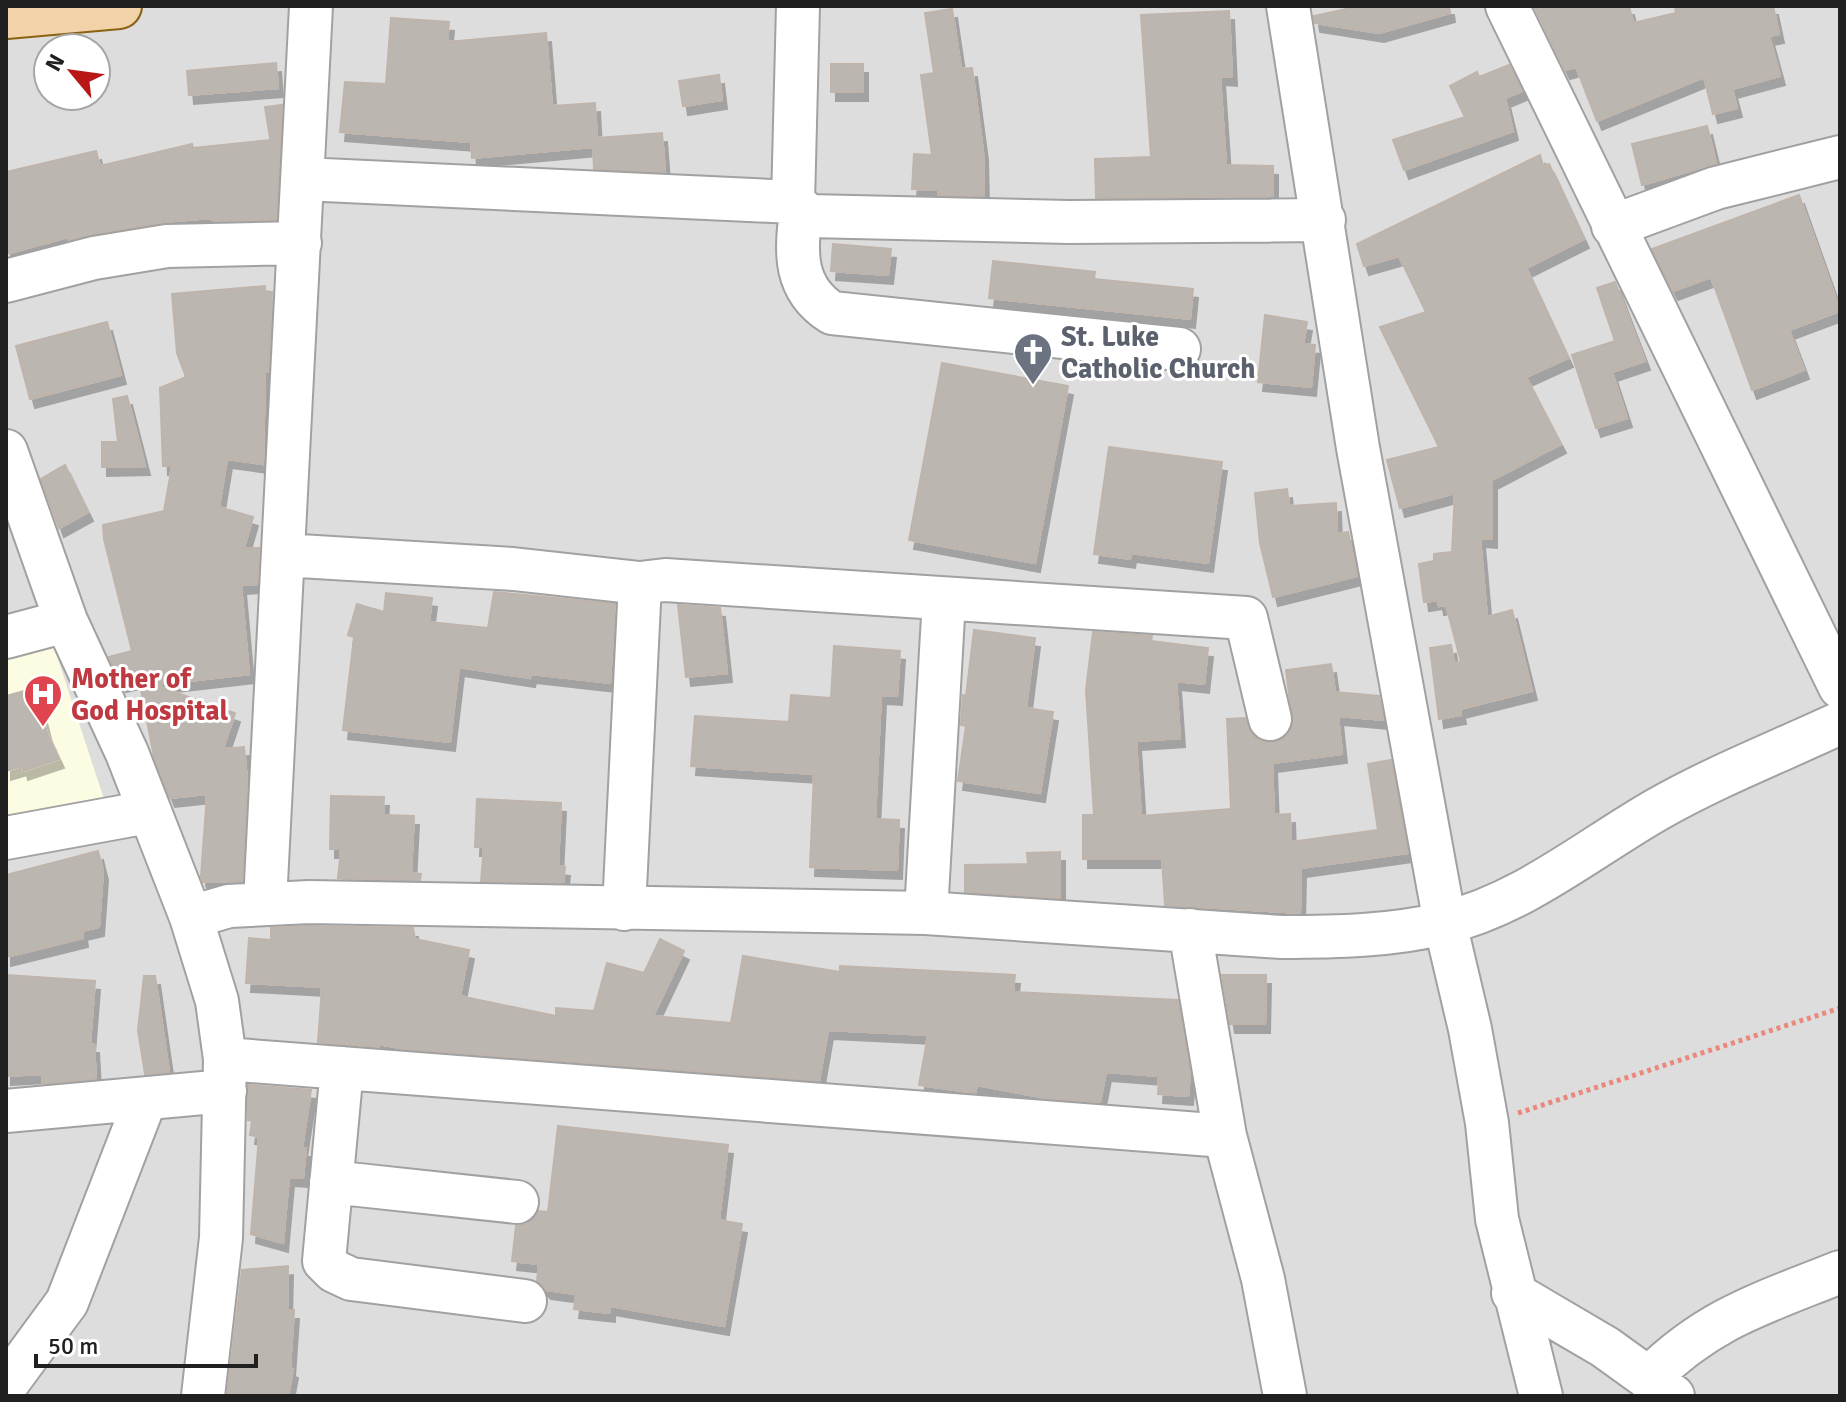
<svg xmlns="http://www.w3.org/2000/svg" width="1846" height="1402" font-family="Signika,sans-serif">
	<defs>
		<filter id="shadow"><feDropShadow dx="5" dy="9" stdDeviation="0" flood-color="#0004"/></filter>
	</defs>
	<rect width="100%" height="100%" fill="#efece7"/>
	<path fill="#dedddd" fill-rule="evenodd" d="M 6,6 L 1840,6 L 1840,1396 L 6,1396 ZM 48,48 L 96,48 L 96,96 L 48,96 Z"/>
	<path fill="#fcfce3" d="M 53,644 L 105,802 L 6,835 L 6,655 Z"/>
	<path fill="#bcb6b0" stroke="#bfb4ab" stroke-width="2" filter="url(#shadow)" d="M 1360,6 L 1449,6 L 1450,13 L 1379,33 L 1315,23 L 1314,16 Z
		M 1534,6 L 1629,6 L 1633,23 L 1676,13 L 1675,6 L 1773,6 L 1779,34 L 1769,36 L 1780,76 L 1732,89 L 1737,108 L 1713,114 L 1704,77 L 1597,121 L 1576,67 L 1565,70 Z
		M 952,9 L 961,69 L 972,68 L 983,151 L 984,196 L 938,195 L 938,190 L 912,189 L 914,154 L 932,155 L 921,75 L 934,73 L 925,13 Z
		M 1229,11 L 1232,77 L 1220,76 L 1226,165 L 1273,166 L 1273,196 L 1096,198 L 1095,159 L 1151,157 L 1141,15 Z
		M 391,18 L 449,22 L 447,42 L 546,33 L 552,106 L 595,103 L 597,138 L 662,133 L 665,172 L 594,169 L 593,147 L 472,158 L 471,142 L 340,132 L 345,82 L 386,84 Z
		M 276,63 L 278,88 L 189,95 L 187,71 Z
		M 831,64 L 863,64 L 863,92 L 831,92 Z
		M 1509,65 L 1522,91 L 1505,98 L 1513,131 L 1404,170 L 1393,140 L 1465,117 L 1450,86 L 1477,72 L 1479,77 Z
		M 719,75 L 722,100 L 683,106 L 679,81 Z
		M 282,105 L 280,137 L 270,138 L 265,107 Z
		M 1707,126 L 1716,163 L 1642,185 L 1632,144 Z
		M 280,139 L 276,220 L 213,221 L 212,218 L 163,222 L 69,240 L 68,237 L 6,254 L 6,172 L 96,151 L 100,166 L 192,144 L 193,148 Z
		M 1540,155 L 1543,166 L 1549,164 L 1584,239 L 1526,268 L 1568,358 L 1526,377 L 1561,444 L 1492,480 L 1492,539 L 1480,538 L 1487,617 L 1512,610 L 1532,691 L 1460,709 L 1461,715 L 1439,719 L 1430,648 L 1451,645 L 1454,663 L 1461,662 L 1446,605 L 1439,606 L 1438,600 L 1424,602 L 1419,564 L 1434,561 L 1434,554 L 1452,552 L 1455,493 L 1400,508 L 1387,460 L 1439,447 L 1380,327 L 1426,312 L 1399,256 L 1364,266 L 1357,244 Z
		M 1799,195 L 1840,311 L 1789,330 L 1804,370 L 1752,390 L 1711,277 L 1673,291 L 1652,249 Z
		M 833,244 L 891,249 L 888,275 L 831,271 Z
		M 993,261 L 1095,272 L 1094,279 L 1193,289 L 1190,319 L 989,298 Z
		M 1615,282 L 1645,361 L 1612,372 L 1627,418 L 1596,428 L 1572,355 L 1615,341 L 1597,288 Z
		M 265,286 L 265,291 L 272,292 L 268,372 L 265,372 L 263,464 L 227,459 L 219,507 L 253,517 L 244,548 L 259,548 L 257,584 L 241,585 L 249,674 L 154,685 L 235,713 L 223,749 L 244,747 L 247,780 L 242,881 L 203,882 L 201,876 L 207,794 L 170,798 L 154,757 L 139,679 L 121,683 L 109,657 L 132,651 L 104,539 L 103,525 L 164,511 L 172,466 L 163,466 L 160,388 L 186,377 L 177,353 L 172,294 Z
		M 1265,315 L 1307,322 L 1303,344 L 1315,345 L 1311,387 L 1258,382 Z
		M 107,322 L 121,375 L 30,399 L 16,346 Z
		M 942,363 L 1068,386 L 1035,563 L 909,540 Z
		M 127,396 L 145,466 L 102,467 L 102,442 L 118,442 L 113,399 Z
		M 1109,447 L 1222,462 L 1208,563 L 1131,553 L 1130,559 L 1094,554 Z
		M 65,465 L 88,512 L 59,528 L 41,479 Z
		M 1287,489 L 1289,506 L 1336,503 L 1337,534 L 1348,532 L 1357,576 L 1273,597 L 1260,543 L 1255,493 Z
		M 494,592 L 615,604 L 610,683 L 531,674 L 530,678 L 459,667 L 450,742 L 343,730 L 354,637 L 348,635 L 357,604 L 384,612 L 386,593 L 432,598 L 429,622 L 488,628 Z
		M 678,605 L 720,608 L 727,673 L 686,677 Z
		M 974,630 L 1035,638 L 1026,708 L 1053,712 L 1040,793 L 958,781 L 966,726 L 961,725 L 963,695 L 966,696 Z
		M 1093,632 L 1152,636 L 1151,641 L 1208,648 L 1204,684 L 1176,681 L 1180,738 L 1136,741 L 1141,816 L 1231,809 L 1227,719 L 1245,718 L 1253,736 L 1264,742 L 1276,742 L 1287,736 L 1293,725 L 1286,670 L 1331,664 L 1335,692 L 1379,696 L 1383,720 L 1338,716 L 1342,754 L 1272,763 L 1274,815 L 1290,814 L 1291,842 L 1378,830 L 1368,764 L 1391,760 L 1408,853 L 1301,868 L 1300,913 L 1165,905 L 1162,859 L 1083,859 L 1083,815 L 1094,815 L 1086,690 Z
		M 834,646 L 900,651 L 897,696 L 881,695 L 875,819 L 899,820 L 897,870 L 810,867 L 814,774 L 691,766 L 695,716 L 789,722 L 791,695 L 831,698 Z
		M 35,688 L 47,733 L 59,759 L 23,771 L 22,766 L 6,771 L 6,696 Z
		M 331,796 L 384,797 L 383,815 L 414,816 L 411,873 L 421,874 L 420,880 L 338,878 L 341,849 L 330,849 Z
		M 477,799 L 561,803 L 558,866 L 565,867 L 563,883 L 481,881 L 484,847 L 475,847 Z
		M 98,851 L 103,871 L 99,927 L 82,931 L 83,938 L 6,957 L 6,875 Z
		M 1060,852 L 1060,898 L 965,892 L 965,865 L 1028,864 L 1027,853 Z
		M 308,926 L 413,928 L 415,939 L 469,950 L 460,996 L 556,1016 L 556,1008 L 594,1011 L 607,963 L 644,973 L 660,939 L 684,951 L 653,1016 L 731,1023 L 743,956 L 840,972 L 840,966 L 1015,975 L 1013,992 L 1178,1000 L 1190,1073 L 1188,1096 L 1158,1094 L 1159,1076 L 1106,1072 L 1100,1102 L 1046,1098 L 977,1085 L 975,1093 L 919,1085 L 928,1035 L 828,1030 L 819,1081 L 405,1049 L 379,1044 L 379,1047 L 318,1042 L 322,987 L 246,983 L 249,938 L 271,940 L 271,928 Z
		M 6,975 L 95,981 L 90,1044 L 94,1044 L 96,1079 L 43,1084 L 42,1074 L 6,1076 Z
		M 1222,975 L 1266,975 L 1265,1024 L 1230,1024 Z
		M 144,976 L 155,976 L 169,1072 L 145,1074 L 138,1030 Z
		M 248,1085 L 311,1090 L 302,1148 L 306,1148 L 303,1178 L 289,1177 L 283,1243 L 251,1234 L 259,1137 L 250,1135 L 252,1121 L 248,1120 Z
		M 558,1126 L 728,1145 L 719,1220 L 742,1224 L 724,1326 L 610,1306 L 610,1313 L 574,1309 L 576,1294 L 546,1290 L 537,1281 L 539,1264 L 512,1261 L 516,1226 L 527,1224 L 538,1211 L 548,1212 Z
		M 288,1266 L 287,1310 L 294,1310 L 290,1368 L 293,1369 L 288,1396 L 227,1396 L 242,1270 Z"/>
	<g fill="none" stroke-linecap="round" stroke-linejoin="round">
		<defs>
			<path id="minor" d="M 798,6 L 793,202 L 809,216 L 1069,222 L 1324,220
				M 1288,6 L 1358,448 L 1445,923 L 1470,1029 L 1487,1123 L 1497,1219 L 1541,1396
				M 1507,6 L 1840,687
				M 303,179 L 793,202
				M 801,212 C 795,252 794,289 832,313 L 1179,349
				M 1613,226 L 1716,188 L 1840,157
				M 6,281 L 94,258 L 167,246 L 300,243
				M 6,451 L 66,621 L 127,753 L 191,917 L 217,1001 L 225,1059 L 221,1238 L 203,1396
				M 283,555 L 513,569 L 640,583 L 665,580 L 1246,618 L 1270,719
				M 6,637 L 66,621
				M 6,838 L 148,812
				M 265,902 L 311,6
				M 624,909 L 640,583
				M 926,913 L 944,599
				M 191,917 L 229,906 L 309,902 L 926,913 L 1281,937 C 1334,937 1393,936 1444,923 C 1525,903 1588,849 1658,809 C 1716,776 1780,751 1840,723
				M 1190,930 L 1225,1136 L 1263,1279 L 1285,1396
				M 225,1059 L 1225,1136
				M 342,1068 L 324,1261 L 334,1271 L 351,1279 L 525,1301
				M 6,1111 L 225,1091
				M 331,1182 L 517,1202
				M 1513,1293 L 1605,1347 L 1673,1396
				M 1649,1378 C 1709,1318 1763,1303 1840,1272
				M 6,1385 L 67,1302 L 146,1098"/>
			<path id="major" d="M 6,16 L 119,6"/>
		</defs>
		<use href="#minor" stroke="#a1a1a1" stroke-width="46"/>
		<use href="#major" stroke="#8a6211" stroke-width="48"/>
		<path stroke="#eb887c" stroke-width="5" stroke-dasharray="4 4" stroke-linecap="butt" d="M 1518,1113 L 1840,1008"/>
		<use href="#minor" stroke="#fff" stroke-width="42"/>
		<use href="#major" stroke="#f2d3a9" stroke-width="44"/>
	</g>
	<defs>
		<symbol id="church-pin" viewBox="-11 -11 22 30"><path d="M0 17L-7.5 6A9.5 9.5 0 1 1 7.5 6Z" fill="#6b7280" stroke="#fff"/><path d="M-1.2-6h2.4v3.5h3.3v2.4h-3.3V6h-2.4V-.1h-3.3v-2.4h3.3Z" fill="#fff"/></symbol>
		<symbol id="hospital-pin" viewBox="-11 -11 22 30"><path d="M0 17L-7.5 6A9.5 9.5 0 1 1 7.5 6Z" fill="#e0444e" stroke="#fff"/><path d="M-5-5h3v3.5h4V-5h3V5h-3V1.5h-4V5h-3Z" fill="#fff"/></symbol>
	</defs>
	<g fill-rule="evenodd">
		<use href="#church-pin" x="1011" y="330" width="44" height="60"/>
		<use href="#hospital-pin" x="21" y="672" width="44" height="60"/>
	</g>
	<g text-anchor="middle" stroke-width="6" stroke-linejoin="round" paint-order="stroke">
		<g font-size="28" font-weight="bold" fill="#5b616d" stroke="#fff" text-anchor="start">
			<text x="1061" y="346">St. Luke<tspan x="1061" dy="32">Catholic Church</tspan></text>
		</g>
		<g font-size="28" font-weight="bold" fill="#be3a42" stroke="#fff" text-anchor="start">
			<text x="71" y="688">Mother of<tspan x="71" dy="32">God Hospital</tspan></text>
		</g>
	</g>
	<rect width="1846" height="1402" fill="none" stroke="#202020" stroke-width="16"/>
	<g transform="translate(72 72) rotate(299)"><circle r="38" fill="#ffffff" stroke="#a6a6a6" stroke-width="2"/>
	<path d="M0-6L14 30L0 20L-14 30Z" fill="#b91616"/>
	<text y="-12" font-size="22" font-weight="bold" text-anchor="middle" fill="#202020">N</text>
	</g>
	<path d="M36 1354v12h220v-12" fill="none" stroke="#202020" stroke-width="4"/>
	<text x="48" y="1354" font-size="24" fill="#202020" stroke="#ffffff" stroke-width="6" paint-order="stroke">50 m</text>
</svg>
